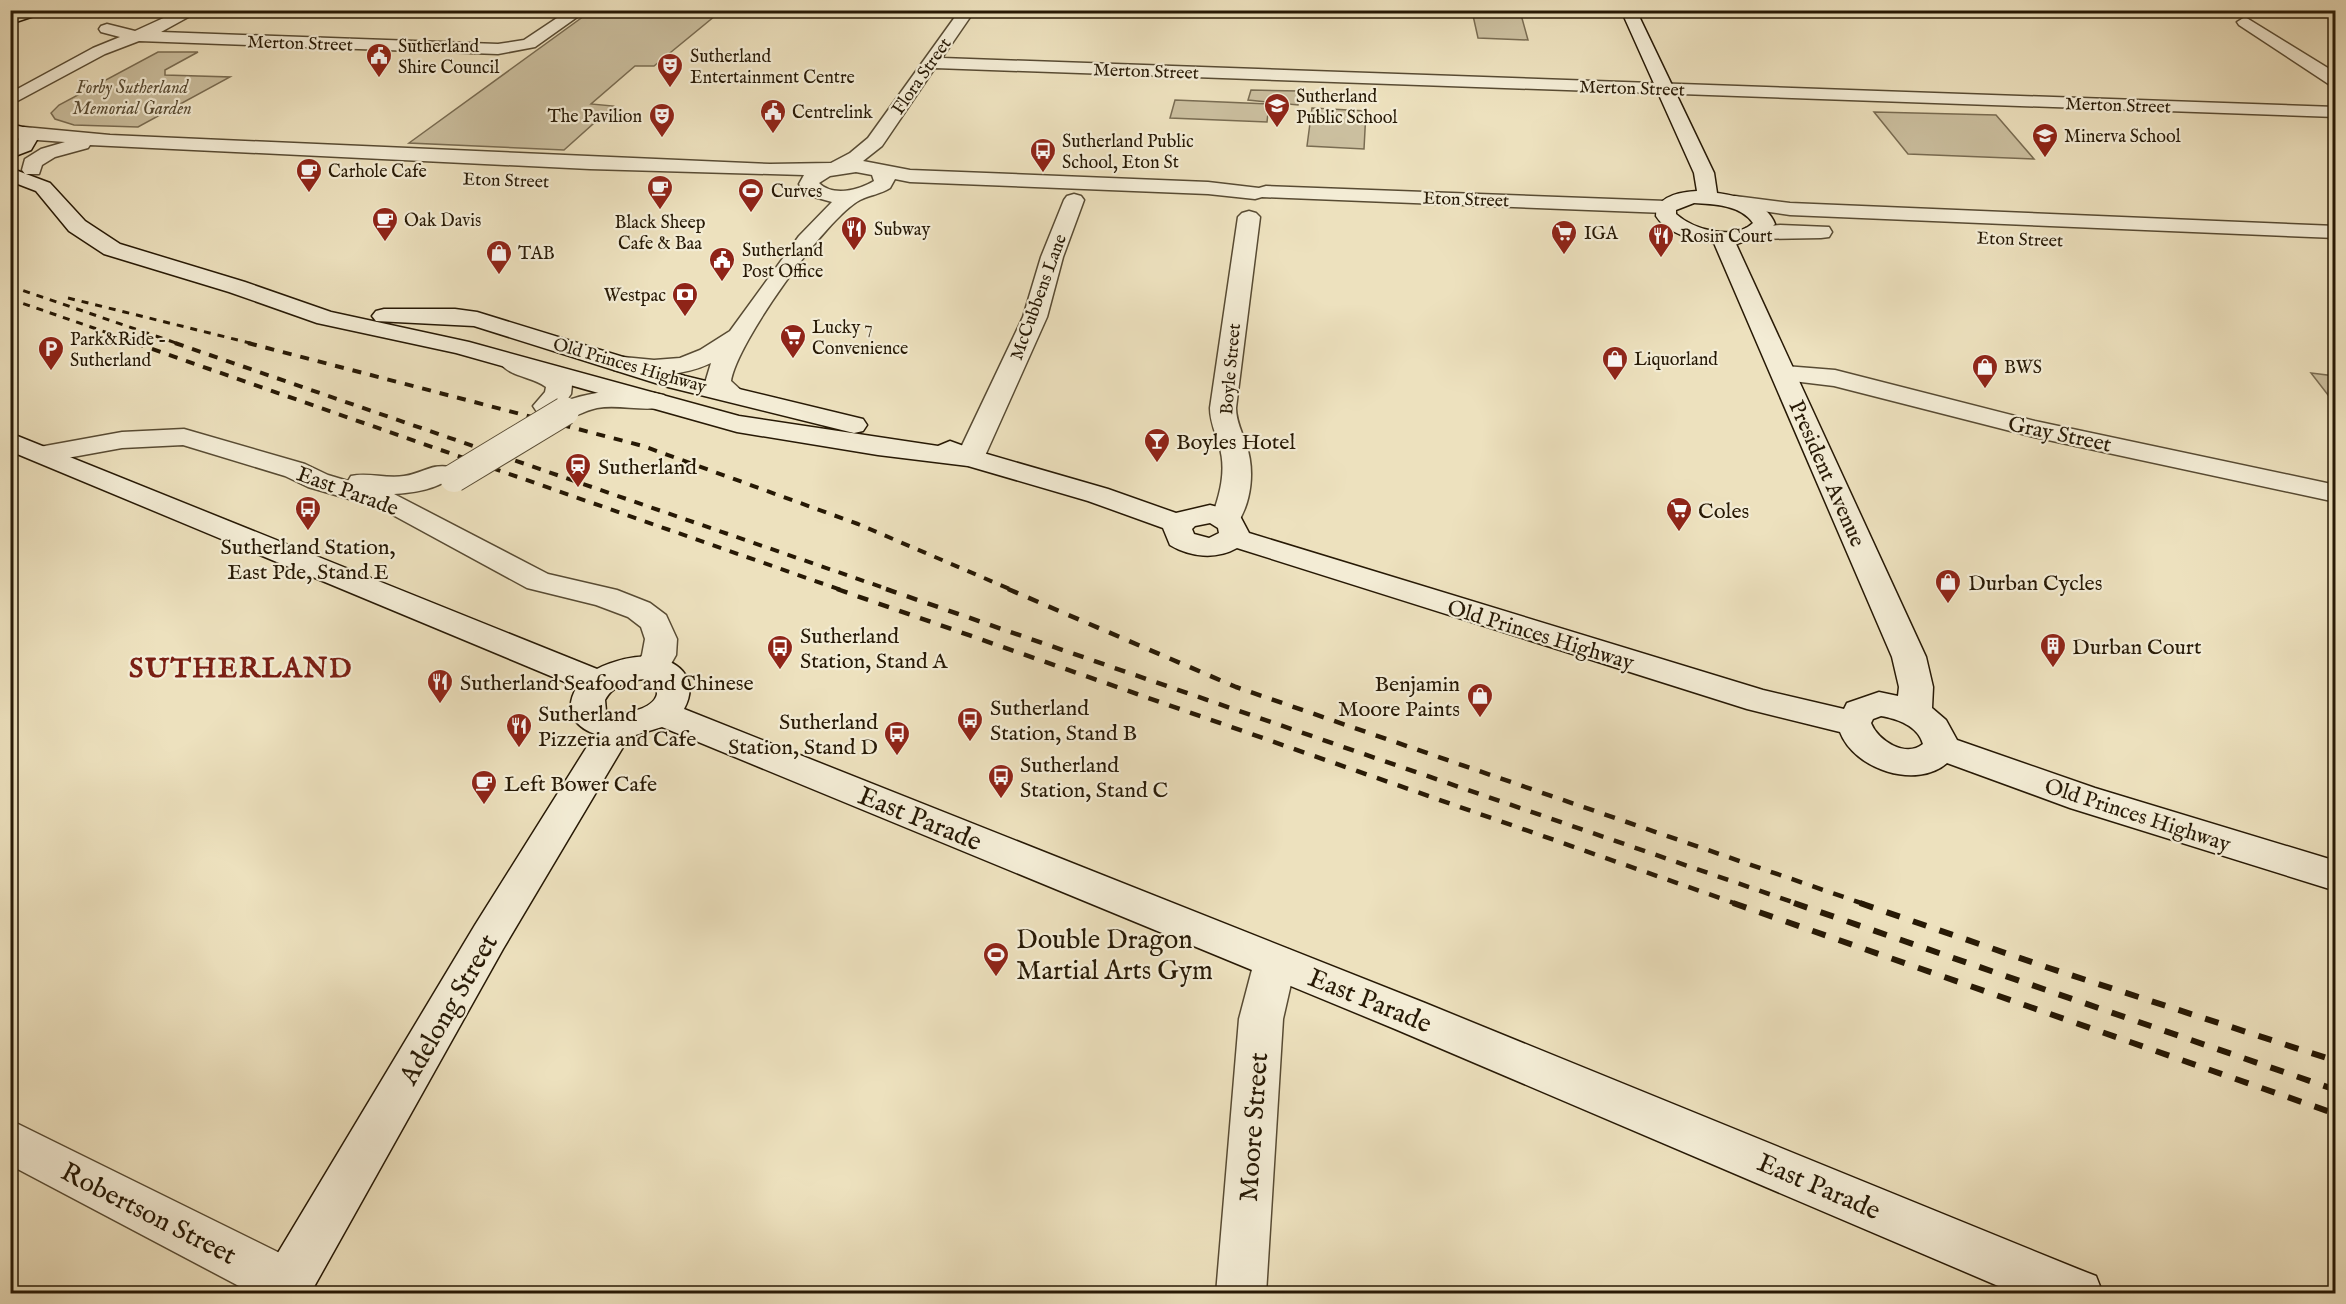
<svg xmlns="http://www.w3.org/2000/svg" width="2346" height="1304" font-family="'IM FELL English',serif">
	<rect width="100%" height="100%" fill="#ede1be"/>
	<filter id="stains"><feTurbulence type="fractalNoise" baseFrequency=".00333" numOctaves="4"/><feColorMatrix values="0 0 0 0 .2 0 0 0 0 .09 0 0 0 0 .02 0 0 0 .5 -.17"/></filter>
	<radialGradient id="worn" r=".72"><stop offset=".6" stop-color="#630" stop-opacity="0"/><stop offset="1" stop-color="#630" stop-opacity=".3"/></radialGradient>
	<path fill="#cbbf9f" stroke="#796c52" stroke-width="1.5" d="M 591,11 L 721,11 L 654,66 L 635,66 L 591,104 L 613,106 L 564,150 L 409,143 Z
		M 1472,11 L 1520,11 L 1528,40 L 1478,38 Z
		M 158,52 L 198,52 L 165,70 L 165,75 L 230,77 L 138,127 L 74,125 L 55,119 L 51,113 L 59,105 Z
		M 1251,90 L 1300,91 L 1298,105 L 1248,100 Z
		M 1175,100 L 1269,104 L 1267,122 L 1170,118 Z
		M 1312,108 L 1366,111 L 1364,149 L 1307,146 Z
		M 1874,112 L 1996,115 L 2034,159 L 1908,154 Z
		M 2311,373 L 2335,376 L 2335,404 Z"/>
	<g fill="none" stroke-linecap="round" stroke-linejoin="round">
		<defs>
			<path id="street" d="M 181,10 L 201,10 L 161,32 L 498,44 L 524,40 L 569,10 L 587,10 L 535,47 L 498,54 L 139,41 L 105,54 L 10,105 L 10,93 L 93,48 L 120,37 L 101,32 L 99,29 L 101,26 L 107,24 L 135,31 Z
				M 960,10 L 975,10 L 942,58 L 2336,107 L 2336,117 L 935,68 L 882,146 L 863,161 L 910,170 L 1208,182 L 1259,188 L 1266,186 L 1666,201 L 1673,203 L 1676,207 L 1673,211 L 1666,213 L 1262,197 L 1255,199 L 1208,194 L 910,182 L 895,179 L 890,188 C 881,194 870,195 860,200 C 826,218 737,342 731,381 L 744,393 L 740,398 C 725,402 714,396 705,383 L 711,363 C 681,377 646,378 614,370 L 610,365 L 614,360 L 623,357 L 654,360 L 680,358 L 700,350 L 730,331 L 799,236 L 832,202 L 807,195 L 799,184 L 804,175 L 590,169 L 90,145 L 88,148 L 55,157 L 42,165 L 39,174 L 25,174 L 22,170 L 25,159 L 41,149 L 65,142 L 24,139 L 17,137 L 15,133 L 17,129 L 24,127 L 110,135 L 770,164 L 831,163 L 850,153 L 868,138 ZM 856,172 L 872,175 L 874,181 C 859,190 833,197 819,183 L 830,176 Z
				M 2245,17 L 2336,73 L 2336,86 L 2330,85 L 2239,25 L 2237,22 Z
				M 1074,194 L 1081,196 L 1084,200 L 1063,257 L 1047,317 L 984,458 L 980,464 L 970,466 L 960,464 L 956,458 L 1023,317 L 1041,257 L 1064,200 L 1067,196 Z
				M 1735,196 L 1790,203 L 2336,226 L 2336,238 L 1790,215 L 1728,206 L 1725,202 L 1728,198 Z
				M 1249,211 L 1256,213 L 1260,217 L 1236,408 C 1236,421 1242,432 1246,444 C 1255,469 1252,503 1236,525 L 1226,528 L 1216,525 L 1211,519 C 1220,495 1227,470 1219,445 C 1215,432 1210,421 1210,408 L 1238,217 L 1242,213 Z
				M 1780,225 L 1829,227 L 1832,232 L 1829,237 L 1821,238 L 1754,239 L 1746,238 L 1743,233 L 1746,228 Z
				M 514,356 C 534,361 560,368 572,385 L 571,394 L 566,401 C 597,390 631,387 664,395 L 668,401 L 664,407 C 643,412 619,404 597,408 C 582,411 572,421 556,417 L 553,412 L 546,414 L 537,412 L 533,406 L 545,392 L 546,387 C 533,377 511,377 501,364 L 505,359 Z
				M 1785,366 L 1835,370 L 2035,421 L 2336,485 L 2336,502 L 2034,437 L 1834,386 L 1776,379 L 1772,374 L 1776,369 Z
				M 184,429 L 305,464 L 328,475 L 348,481 L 351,476 C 368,472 386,479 404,476 C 421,474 432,463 450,467 L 454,473 C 443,489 412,493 394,494 L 548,574 L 617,590 L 650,603 L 666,615 L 677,639 L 676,655 L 664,676 L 652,679 L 640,676 L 635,668 L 642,655 L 645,639 L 641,627 L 628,617 L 596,605 L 527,588 L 380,508 L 308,487 L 285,476 L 183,445 L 122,448 L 45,462 L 35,460 L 31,454 L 35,448 L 45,446 L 122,432 Z
				M 1275,945 L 1290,950 L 1296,962 L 1283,1019 L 1266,1294 L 1216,1294 L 1239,1019 L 1254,962 L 1260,950 Z
				M 10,1120 L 306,1266 L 313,1284 L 309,1294 L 254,1294 L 10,1165 Z"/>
			<path id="secondary" d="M 1621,10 L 1636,10 L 1714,173 L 1717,193 C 1738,196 1767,202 1775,224 L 1763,236 L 1736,244 L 1926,657 L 1933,687 L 1932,708 L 1946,720 L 1957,740 L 2095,788 L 2336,861 L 2336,891 L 2070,808 L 1947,763 C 1916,790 1854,769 1840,732 L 1747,709 L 1237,548 C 1216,560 1190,557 1170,545 L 1163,528 L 1088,501 L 968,466 L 878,455 L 737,432 L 456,353 L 317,323 L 229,292 L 104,254 L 69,231 L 36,191 L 10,181 L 10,168 L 50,183 L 85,221 L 120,244 L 245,282 L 331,312 L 469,342 L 739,416 L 938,446 L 950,441 L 980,452 L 1108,489 L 1176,513 L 1210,505 L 1229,510 L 1240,516 L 1249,533 L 1763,690 L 1844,709 L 1847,703 L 1879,692 L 1898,696 L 1899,687 L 1892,657 L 1714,243 C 1693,239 1668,235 1656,216 C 1656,196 1680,192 1697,191 L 1694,173 ZM 1694,203 C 1714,204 1741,205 1753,223 C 1734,241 1694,230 1676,214 L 1676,210 ZM 1210,523 L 1218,528 L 1219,533 L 1209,538 L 1194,534 L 1192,529 L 1195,526 ZM 1881,716 C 1898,719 1918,726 1923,744 C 1906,758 1878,741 1871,723 L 1873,719 Z
				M 10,124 L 31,129 L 38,138 L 31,150 L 10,158 L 10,145 L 19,139 L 10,135 Z
				M 384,309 L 455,309 L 477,312 L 685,376 L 863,419 L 867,425 L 863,431 L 854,433 L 668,387 L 474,326 L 376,321 L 372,316 L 376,311 Z
				M 10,433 L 597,669 C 613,661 635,655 652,657 C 682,661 699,681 684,709 L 1425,1003 L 2078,1269 L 2096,1276 L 2103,1294 L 2017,1294 L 1395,1029 L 662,727 L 629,737 L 503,949 L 310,1294 L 257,1294 L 264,1276 L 475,925 L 595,734 C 572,726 564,708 577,687 L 10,451 ZM 646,679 L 655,684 C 656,685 657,692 657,694 C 654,710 618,717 606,711 L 605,700 C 613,685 630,680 646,679 Z"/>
			<path id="primary" d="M 21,10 L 45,10 L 43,13 L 10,24 L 10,14 Z"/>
		</defs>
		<use href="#street" stroke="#584b33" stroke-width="3"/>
		<use href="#secondary" stroke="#271905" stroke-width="3"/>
		<use href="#primary" stroke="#271905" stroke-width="3"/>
		<use href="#street" fill="#f3ecd5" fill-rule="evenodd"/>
		<use href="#secondary" fill="#f3ecd5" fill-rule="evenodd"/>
		<use href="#primary" fill="#ede1be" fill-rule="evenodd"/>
		<path stroke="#271905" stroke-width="2" stroke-dasharray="5 5" stroke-linecap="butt" d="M 2312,10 L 2336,17"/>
		<path stroke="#271905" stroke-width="3" stroke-dasharray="7 7" stroke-linecap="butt" d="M 10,286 L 179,344
			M 68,298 L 254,344
			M 10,299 L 140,344"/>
		<path stroke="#271905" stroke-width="4" stroke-dasharray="9 9" stroke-linecap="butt" d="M 135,343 L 841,590
			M 175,343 L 890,590
			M 248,343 L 643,446 L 858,524 L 1012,590"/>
		<path stroke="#271905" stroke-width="4.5" stroke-dasharray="11 11" stroke-linecap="butt" d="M 837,589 L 1737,904
			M 886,589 L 1798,904
			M 1008,589 L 1236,687 L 1864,904"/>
		<path stroke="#271905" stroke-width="6" stroke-dasharray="14 14" stroke-linecap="butt" d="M 1733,903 L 2336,1114
			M 1794,903 L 2336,1090
			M 1860,903 L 2049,968 L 2336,1061"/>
		<defs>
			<path id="street-bridge" d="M 454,478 L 565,411"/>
		</defs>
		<use href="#street-bridge" stroke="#584b33" stroke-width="30" stroke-linecap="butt"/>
		<use href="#street-bridge" stroke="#f3ecd5" stroke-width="28"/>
	</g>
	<defs>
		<symbol id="civic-pin" viewBox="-11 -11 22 30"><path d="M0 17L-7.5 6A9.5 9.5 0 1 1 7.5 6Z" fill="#8f2418" stroke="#f3ecd5"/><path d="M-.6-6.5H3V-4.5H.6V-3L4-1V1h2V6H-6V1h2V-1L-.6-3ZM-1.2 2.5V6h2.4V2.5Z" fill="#fff"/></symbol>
		<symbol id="theatre-pin" viewBox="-11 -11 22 30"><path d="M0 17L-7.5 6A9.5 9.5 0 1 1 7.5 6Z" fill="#8f2418" stroke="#f3ecd5"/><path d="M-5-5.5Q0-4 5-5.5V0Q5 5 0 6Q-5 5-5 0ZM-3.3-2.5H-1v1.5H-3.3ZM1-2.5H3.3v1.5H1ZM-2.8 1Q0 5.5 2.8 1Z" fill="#fff"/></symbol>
		<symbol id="school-pin" viewBox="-11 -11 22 30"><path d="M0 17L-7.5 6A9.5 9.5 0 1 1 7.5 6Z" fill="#8f2418" stroke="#f3ecd5"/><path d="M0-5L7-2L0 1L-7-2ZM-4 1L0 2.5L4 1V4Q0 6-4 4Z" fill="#fff"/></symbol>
		<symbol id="bus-pin" viewBox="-11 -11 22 30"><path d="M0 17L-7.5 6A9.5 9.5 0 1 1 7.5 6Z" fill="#8f2418" stroke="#f3ecd5"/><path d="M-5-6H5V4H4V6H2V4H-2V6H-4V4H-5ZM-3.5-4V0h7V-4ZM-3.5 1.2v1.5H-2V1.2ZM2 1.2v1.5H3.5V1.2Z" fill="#fff"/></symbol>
		<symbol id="cafe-pin" viewBox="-11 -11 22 30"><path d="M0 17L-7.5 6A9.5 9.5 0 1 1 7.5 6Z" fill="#8f2418" stroke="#f3ecd5"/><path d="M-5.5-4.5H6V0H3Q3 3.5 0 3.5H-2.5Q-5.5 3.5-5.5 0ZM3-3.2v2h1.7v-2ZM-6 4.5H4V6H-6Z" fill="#fff"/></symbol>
		<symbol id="stadium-pin" viewBox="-11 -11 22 30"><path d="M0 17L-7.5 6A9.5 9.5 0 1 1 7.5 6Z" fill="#8f2418" stroke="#f3ecd5"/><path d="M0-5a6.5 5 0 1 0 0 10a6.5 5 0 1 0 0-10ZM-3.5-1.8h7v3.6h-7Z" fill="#fff"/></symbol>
		<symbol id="restaurant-pin" viewBox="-11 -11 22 30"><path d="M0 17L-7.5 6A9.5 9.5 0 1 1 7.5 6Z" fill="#8f2418" stroke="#f3ecd5"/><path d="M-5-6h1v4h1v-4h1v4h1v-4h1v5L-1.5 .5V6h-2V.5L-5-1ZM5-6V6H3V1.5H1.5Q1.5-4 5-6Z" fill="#fff"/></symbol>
		<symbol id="supermarket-pin" viewBox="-11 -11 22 30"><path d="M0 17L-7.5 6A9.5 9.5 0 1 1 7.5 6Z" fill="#8f2418" stroke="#f3ecd5"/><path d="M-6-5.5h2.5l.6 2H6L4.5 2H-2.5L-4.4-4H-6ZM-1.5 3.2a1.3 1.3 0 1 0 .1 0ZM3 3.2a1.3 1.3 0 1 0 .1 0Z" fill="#fff"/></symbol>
		<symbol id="shop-pin" viewBox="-11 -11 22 30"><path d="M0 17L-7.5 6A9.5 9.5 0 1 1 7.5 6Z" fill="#8f2418" stroke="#f3ecd5"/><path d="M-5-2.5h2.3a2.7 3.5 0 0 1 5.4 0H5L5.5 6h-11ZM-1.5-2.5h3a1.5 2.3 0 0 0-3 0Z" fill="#fff"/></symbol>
		<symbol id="bank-pin" viewBox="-11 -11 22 30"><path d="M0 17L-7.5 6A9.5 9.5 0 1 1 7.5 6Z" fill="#8f2418" stroke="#f3ecd5"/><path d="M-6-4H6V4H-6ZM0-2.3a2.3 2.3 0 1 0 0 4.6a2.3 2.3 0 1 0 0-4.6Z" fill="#fff"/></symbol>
		<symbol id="parking-pin" viewBox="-11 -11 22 30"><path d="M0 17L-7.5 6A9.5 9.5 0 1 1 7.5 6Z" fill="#8f2418" stroke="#f3ecd5"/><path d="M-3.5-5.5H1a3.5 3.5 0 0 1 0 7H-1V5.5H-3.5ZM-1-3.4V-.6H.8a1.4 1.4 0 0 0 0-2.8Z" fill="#fff"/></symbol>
		<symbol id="bar-pin" viewBox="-11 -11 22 30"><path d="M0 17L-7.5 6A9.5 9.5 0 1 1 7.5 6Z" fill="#8f2418" stroke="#f3ecd5"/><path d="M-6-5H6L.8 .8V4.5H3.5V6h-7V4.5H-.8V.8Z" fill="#fff"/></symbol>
		<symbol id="station-pin" viewBox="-11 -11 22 30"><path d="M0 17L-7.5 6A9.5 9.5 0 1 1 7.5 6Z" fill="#8f2418" stroke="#f3ecd5"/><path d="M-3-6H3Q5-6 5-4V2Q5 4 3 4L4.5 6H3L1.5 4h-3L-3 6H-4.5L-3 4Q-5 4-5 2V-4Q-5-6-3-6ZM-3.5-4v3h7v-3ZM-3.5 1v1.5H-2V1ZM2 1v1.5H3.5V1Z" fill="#fff"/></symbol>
		<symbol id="building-pin" viewBox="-11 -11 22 30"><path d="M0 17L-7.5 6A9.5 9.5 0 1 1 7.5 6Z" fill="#8f2418" stroke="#f3ecd5"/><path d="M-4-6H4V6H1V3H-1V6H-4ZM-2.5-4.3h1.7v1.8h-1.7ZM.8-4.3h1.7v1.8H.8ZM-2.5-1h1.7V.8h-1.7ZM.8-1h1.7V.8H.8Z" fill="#fff"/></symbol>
	</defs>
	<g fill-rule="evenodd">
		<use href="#civic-pin" x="364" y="41" width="30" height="40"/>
		<use href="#theatre-pin" x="655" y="51" width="30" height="40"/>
		<use href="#school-pin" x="1262" y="91" width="30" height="40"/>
		<use href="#civic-pin" x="758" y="97" width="30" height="40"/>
		<use href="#theatre-pin" x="647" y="101" width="30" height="40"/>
		<use href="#school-pin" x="2030" y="121" width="30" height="40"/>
		<use href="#bus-pin" x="1028" y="136" width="30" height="40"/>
		<use href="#cafe-pin" x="294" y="156" width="30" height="40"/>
		<use href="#cafe-pin" x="645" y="173" width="30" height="40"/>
		<use href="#stadium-pin" x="736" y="176" width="30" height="40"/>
		<use href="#cafe-pin" x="370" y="205" width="30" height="40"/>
		<use href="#restaurant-pin" x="839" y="214" width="30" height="40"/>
		<use href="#supermarket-pin" x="1549" y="218" width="30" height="40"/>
		<use href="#restaurant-pin" x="1646" y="221" width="30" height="40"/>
		<use href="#shop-pin" x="484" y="238" width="30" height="40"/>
		<use href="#civic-pin" x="707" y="245" width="30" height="40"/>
		<use href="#bank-pin" x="670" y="280" width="30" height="40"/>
		<use href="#supermarket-pin" x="778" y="322" width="30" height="40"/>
		<use href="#parking-pin" x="36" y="334" width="30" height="40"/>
		<use href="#shop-pin" x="1600" y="344" width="30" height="40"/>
		<use href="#shop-pin" x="1970" y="352" width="30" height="40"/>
		<use href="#bar-pin" x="1142" y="426" width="30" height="40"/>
		<use href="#station-pin" x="563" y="451" width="30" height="40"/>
		<use href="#bus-pin" x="293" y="494" width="30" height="40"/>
		<use href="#supermarket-pin" x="1664" y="495" width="30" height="40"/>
		<use href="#shop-pin" x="1933" y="567" width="30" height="40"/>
		<use href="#building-pin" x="2038" y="631" width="30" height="40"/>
		<use href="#bus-pin" x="765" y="633" width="30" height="40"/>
		<use href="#restaurant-pin" x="425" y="667" width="30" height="40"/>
		<use href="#shop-pin" x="1465" y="681" width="30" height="40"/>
		<use href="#bus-pin" x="955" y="705" width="30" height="40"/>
		<use href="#restaurant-pin" x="504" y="711" width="30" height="40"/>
		<use href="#bus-pin" x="882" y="719" width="30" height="40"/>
		<use href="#bus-pin" x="986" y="762" width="30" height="40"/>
		<use href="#cafe-pin" x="469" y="768" width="30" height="40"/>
		<use href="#stadium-pin" x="981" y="940" width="30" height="40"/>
	</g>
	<g text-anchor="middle" stroke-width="4.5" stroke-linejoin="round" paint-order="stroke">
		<g font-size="18" fill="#271905" stroke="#f3ecd5">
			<text transform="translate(300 43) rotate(2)" y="6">Merton Street</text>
			<text transform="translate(1146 71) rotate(2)" y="6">Merton Street</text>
			<text transform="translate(921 76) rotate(-55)" y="6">Flora Street</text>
			<text transform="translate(1632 88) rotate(2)" y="6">Merton Street</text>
			<text transform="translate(2118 105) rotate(2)" y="6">Merton Street</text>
			<text transform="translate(506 180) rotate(2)" y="6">Eton Street</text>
			<text transform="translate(1466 199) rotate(2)" y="6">Eton Street</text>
			<text transform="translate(2020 239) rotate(2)" y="6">Eton Street</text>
			<text transform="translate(1038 297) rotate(-70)" y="6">McCubbens Lane</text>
			<text transform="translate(630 365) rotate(16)" y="6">Old Princes Highway</text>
			<text transform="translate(1230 369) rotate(-85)" y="6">Boyle Street</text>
		</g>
		<g font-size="18" fill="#271905" stroke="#f3ecd5" text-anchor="start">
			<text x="398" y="52">Sutherland<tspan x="398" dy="21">Shire Council</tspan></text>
			<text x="690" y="62">Sutherland<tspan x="690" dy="21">Entertainment Centre</tspan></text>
			<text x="1296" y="102">Sutherland<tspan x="1296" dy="21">Public School</tspan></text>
			<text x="792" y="118">Centrelink</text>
			<text x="642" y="122" text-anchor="end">The Pavilion</text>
			<text x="2064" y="142">Minerva School</text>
			<text x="1062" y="147">Sutherland Public<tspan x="1062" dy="21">School, Eton St</tspan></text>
			<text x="328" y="177">Carhole Cafe</text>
			<text x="771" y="197">Curves</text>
			<text x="404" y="226">Oak Davis</text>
			<text x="660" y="228" text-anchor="middle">Black Sheep<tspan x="660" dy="21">Cafe &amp; Baa</tspan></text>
			<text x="874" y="235">Subway</text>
			<text x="1584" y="239">IGA</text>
			<text x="1680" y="242">Rosin Court</text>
			<text x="742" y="256">Sutherland<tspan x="742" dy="21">Post Office</tspan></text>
			<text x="518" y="259">TAB</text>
			<text x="666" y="301" text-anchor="end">Westpac</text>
			<text x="812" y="333">Lucky 7<tspan x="812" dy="21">Convenience</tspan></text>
			<text x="70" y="345">Park&amp;Ride -<tspan x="70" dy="21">Sutherland</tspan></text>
			<text x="1634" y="365">Liquorland</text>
			<text x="2004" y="373">BWS</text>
		</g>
		<g font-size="18" font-style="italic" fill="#584b33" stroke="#f3ecd5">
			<text x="132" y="93">Forby Sutherland<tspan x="132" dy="21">Memorial Garden</tspan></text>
		</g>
		<g font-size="22" fill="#271905" stroke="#f3ecd5">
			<text transform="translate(2060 433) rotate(12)" y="8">Gray Street</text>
			<text transform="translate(1828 473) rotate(66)" y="8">President Avenue</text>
			<text transform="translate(348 490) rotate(20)" y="8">East Parade</text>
			<text transform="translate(1541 634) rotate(17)" y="8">Old Princes Highway</text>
			<text transform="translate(2138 814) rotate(18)" y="8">Old Princes Highway</text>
		</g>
		<g font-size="22" fill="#271905" stroke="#f3ecd5" text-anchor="start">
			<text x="1176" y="449">Boyles Hotel</text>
			<text x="598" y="474">Sutherland</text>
			<text x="1698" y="518">Coles</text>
			<text x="308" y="554" text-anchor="middle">Sutherland Station,<tspan x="308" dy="25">East Pde, Stand E</tspan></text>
			<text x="1968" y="590">Durban Cycles</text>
			<text x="800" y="643">Sutherland<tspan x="800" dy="25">Station, Stand A</tspan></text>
			<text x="2072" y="654">Durban Court</text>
			<text x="460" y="690">Sutherland Seafood and Chinese</text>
			<text x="1460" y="691" text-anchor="end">Benjamin<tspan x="1460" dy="25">Moore Paints</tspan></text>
			<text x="990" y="715">Sutherland<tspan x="990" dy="25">Station, Stand B</tspan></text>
			<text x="538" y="721">Sutherland<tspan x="538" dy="25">Pizzeria and Cafe</tspan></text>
			<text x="878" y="729" text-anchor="end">Sutherland<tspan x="878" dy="25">Station, Stand D</tspan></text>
			<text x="1020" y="772">Sutherland<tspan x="1020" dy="25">Station, Stand C</tspan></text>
			<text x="504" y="791">Left Bower Cafe</text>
		</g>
		<g font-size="27" fill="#271905" stroke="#f3ecd5">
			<text transform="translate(920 818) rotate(22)" y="9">East Parade</text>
			<text transform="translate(1370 1000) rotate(22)" y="9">East Parade</text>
			<text transform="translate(448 1009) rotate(-60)" y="9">Adelong Street</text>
			<text transform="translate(1253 1127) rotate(-86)" y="9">Moore Street</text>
			<text transform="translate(1819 1186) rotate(23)" y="9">East Parade</text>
			<text transform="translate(149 1213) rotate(27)" y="9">Robertson Street</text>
		</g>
		<g font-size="27" fill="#271905" stroke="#f3ecd5" text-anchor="start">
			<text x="1016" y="948">Double Dragon<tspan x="1016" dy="31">Martial Arts Gym</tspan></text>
		</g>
		<g font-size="28" font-weight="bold" letter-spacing="1.5" fill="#7a1f14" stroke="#f3ecd5">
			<text x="241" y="677">SUTHERLAND</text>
		</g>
	</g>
	<rect width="2346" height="1304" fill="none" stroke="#ede1be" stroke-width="36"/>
	<rect x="12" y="12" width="2322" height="1280" fill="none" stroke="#271905" stroke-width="3"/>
	<rect x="18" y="18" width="2310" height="1268" fill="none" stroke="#271905" stroke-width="1.5"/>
	<rect width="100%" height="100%" filter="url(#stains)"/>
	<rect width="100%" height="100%" fill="url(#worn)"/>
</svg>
